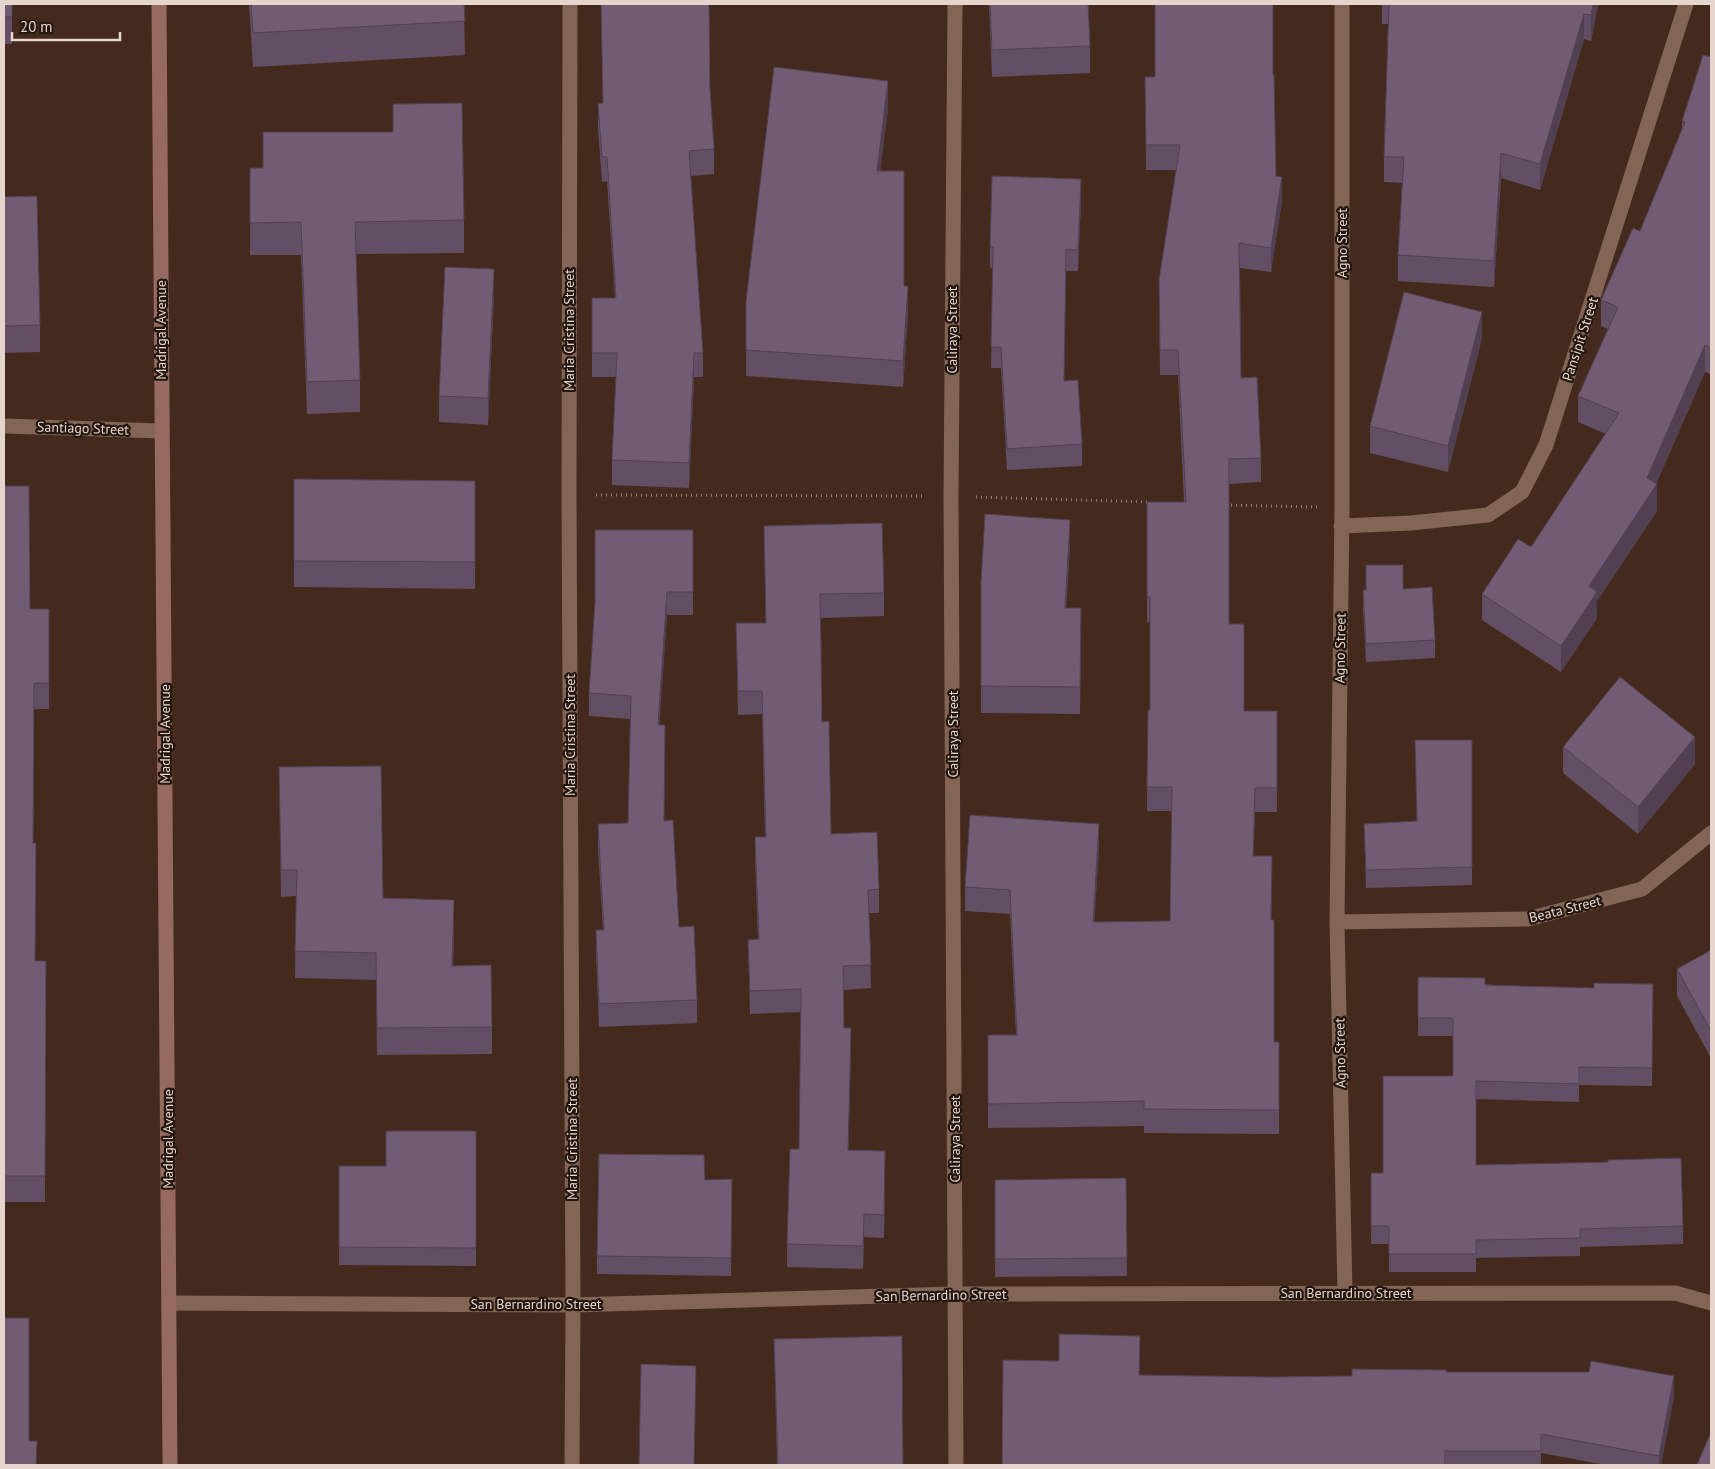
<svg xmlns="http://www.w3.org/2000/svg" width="1715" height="1469" font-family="'PT Sans',sans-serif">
	<rect width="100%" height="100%" fill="#442a1c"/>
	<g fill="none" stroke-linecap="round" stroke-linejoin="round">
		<path stroke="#947f73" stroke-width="3" stroke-dasharray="1 4" stroke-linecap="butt" d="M 596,495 L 925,496
			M 976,497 L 1149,502
			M 1226,505 L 1317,507"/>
		<path stroke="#826555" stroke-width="15" d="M 570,4 L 569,495 L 573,1305 L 572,1465
			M 955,4 L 951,496 L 956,1465
			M 1342,4 L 1342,508 L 1337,922 L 1345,1293
			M 4,426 L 162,431
			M 1341,526 L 1411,523 L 1488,515 L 1522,492 L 1546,445 L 1686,4
			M 1337,922 L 1528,919 L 1642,889 L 1711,833
			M 170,1303 L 573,1305 L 956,1294 L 1675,1293 L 1711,1303"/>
		<path stroke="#966a61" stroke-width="15" d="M 159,4 L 170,1465"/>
	</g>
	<path fill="#624f64" d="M 4,4 L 12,4 L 12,44 L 4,44 Z
		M 249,4 L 464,4 L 465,55 L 253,67 Z
		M 601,4 L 709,4 L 710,89 L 714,149 L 714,174 L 691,176 L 703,353 L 703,377 L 694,377 L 689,488 L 612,485 L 612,460 L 616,377 L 592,377 L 592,298 L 615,298 L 607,181 L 602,182 L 598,128 L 598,104 L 603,103 Z
		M 989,4 L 1088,4 L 1090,46 L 1090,73 L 992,77 Z
		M 1382,4 L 1598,4 L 1591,41 L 1584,39 L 1540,190 L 1501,178 L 1494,287 L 1398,281 L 1398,255 L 1402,183 L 1384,182 L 1384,157 L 1388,24 L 1382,24 Z
		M 1711,57 L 1711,374 L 1705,372 L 1656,484 L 1657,511 L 1597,601 L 1597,618 L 1561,672 L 1482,620 L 1482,594 L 1531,547 L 1606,434 L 1578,422 L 1578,396 L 1608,329 L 1601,326 L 1601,300 L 1640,231 L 1682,130 L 1682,121 Z
		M 1273,75 L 1276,176 L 1282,201 L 1271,272 L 1240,268 L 1241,378 L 1261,458 L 1261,482 L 1229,484 L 1229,624 L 1244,711 L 1277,711 L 1277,812 L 1255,812 L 1253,856 L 1272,920 L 1274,1042 L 1279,1042 L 1279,1134 L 1144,1133 L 1144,1126 L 988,1128 L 988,1035 L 1016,1035 L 1010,914 L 965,911 L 965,887 L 1099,848 L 1094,922 L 1170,921 L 1172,811 L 1147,811 L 1147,787 L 1150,710 L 1150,622 L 1147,622 L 1147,502 L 1184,502 L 1178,375 L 1160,375 L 1159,280 L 1176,170 L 1146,170 L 1145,77 Z
		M 393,104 L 464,220 L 464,253 L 356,254 L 360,380 L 360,412 L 307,414 L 301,255 L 250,255 L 250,168 L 263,168 L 393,132 Z
		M 888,108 L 880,171 L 904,286 L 908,313 L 903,387 L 746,376 L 746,301 Z
		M 4,197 L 40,325 L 40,352 L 4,353 Z
		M 1081,201 L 1078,271 L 1066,271 L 1064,381 L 1082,444 L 1082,466 L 1007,470 L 1001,368 L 991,368 L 993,268 L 990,268 L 990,247 Z
		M 494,295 L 488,425 L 439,422 L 439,396 Z
		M 1482,338 L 1448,472 L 1370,453 L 1370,426 Z
		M 294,479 L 475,481 L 475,589 L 294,587 Z
		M 4,486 L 30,609 L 49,609 L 49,709 L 34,709 L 33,843 L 35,961 L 46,961 L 45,1202 L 4,1202 Z
		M 764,526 L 884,593 L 884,616 L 821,618 L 822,722 L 831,834 L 879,889 L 879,913 L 869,913 L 871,988 L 843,990 L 844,1028 L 851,1051 L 848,1150 L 885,1175 L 884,1238 L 864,1237 L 863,1269 L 787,1267 L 787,1244 L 799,1149 L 801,1012 L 750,1014 L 748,940 L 758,939 L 755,860 L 755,837 L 765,837 L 762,714 L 738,715 L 736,623 L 766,623 Z
		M 693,530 L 693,615 L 667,615 L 659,725 L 665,748 L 664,821 L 679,927 L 697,1000 L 697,1023 L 599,1027 L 596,953 L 596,930 L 603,930 L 598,847 L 598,824 L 628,823 L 630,719 L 589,716 L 589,693 Z
		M 1070,546 L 1066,608 L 1081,635 L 1080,714 L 981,713 L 981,582 Z
		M 1403,589 L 1435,640 L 1435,658 L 1366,662 L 1363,608 L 1363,590 Z
		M 1415,740 L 1472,740 L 1472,885 L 1366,888 L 1364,824 L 1417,821 Z
		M 1563,747 L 1695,764 L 1638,834 L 1563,773 Z
		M 279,767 L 383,898 L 454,927 L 453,966 L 492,1027 L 492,1054 L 377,1055 L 376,980 L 295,978 L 296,896 L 281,897 Z
		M 1711,950 L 1711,1058 L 1677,996 L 1677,969 Z
		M 1418,977 L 1653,1002 L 1652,1086 L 1579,1085 L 1579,1102 L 1476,1099 L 1476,1165 L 1683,1226 L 1683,1244 L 1580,1247 L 1580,1256 L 1476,1258 L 1476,1272 L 1389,1272 L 1389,1244 L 1371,1244 L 1371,1173 L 1383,1173 L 1453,1076 L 1453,1036 L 1418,1036 Z
		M 476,1131 L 476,1266 L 339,1265 L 339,1166 L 386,1166 Z
		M 1126,1178 L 1127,1276 L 995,1277 L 995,1180 Z
		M 732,1179 L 731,1276 L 597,1274 L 597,1256 L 705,1180 Z
		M 1140,1336 L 1139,1375 L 1270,1377 L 1352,1376 L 1446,1372 L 1674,1396 L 1661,1465 L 1606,1465 L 1541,1453 L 1541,1465 L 1002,1465 L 1059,1361 Z
		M 774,1339 L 903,1465 L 777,1465 Z"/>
	<path fill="#504051" d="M 1593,4 L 1598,4 L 1591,41 L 1591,15 Z
		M 1584,14 L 1584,39 L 1540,190 L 1540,164 Z
		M 888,81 L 888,108 L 877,198 L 877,171 Z
		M 1501,153 L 1501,178 L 1494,287 L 1494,261 Z
		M 1282,177 L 1282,201 L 1271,272 L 1271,248 Z
		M 1081,179 L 1081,201 L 1078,271 L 1078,250 Z
		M 494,269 L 494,295 L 488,425 L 488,398 Z
		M 908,286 L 908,313 L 903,387 L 903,361 Z
		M 1482,312 L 1482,338 L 1448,472 L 1448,446 Z
		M 1705,345 L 1705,372 L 1653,490 L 1657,484 L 1657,511 L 1597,601 L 1597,618 L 1561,672 L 1561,646 L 1589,586 L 1647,478 Z
		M 694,353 L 694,377 L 689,488 L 689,463 Z
		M 1070,520 L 1070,546 L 1065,634 L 1065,608 Z
		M 667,592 L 667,615 L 658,748 L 658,725 Z
		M 1695,737 L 1695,764 L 1638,834 L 1638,807 Z
		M 1255,788 L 1255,812 L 1253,881 L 1253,856 Z
		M 1099,824 L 1099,848 L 1093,946 L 1093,922 Z
		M 454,900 L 454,927 L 452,993 L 452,966 Z
		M 851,1028 L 851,1051 L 848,1174 L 848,1150 Z
		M 885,1151 L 885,1175 L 884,1238 L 884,1215 Z
		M 864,1214 L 864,1237 L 863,1269 L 863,1246 Z
		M 1674,1376 L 1674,1396 L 1661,1465 L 1659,1465 L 1659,1456 Z"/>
	<path fill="#725c74" stroke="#504051" d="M 4,4 L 12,4 L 12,17 L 4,17 Z
		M 251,4 L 464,4 L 465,21 L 253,33 Z
		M 601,4 L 709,4 L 710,89 L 714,149 L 689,151 L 703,353 L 694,353 L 689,463 L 612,460 L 617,353 L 592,353 L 592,298 L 616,298 L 607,157 L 602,157 L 598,104 L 603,103 Z
		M 990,4 L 1088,4 L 1090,46 L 992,50 Z
		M 1155,4 L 1273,4 L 1273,75 L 1274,75 L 1276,176 L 1282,177 L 1271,248 L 1239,243 L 1241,378 L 1257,377 L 1261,458 L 1229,459 L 1229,624 L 1244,624 L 1244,711 L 1277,711 L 1277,788 L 1255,788 L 1253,856 L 1272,856 L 1271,920 L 1274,920 L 1274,1042 L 1279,1042 L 1279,1110 L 1144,1109 L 1144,1101 L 988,1104 L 988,1035 L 1017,1035 L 1010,890 L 965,887 L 970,815 L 1099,824 L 1093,922 L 1170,921 L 1172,787 L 1147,787 L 1148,710 L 1150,710 L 1150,597 L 1147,597 L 1147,502 L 1186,502 L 1178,350 L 1160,350 L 1159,280 L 1180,145 L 1146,145 L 1145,77 L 1155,77 Z
		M 1389,4 L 1593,4 L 1591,15 L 1584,14 L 1540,164 L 1501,153 L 1494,261 L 1398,255 L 1404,157 L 1384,157 Z
		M 1703,55 L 1711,57 L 1711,348 L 1705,345 L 1647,478 L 1657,484 L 1589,586 L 1597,592 L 1561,646 L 1482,594 L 1518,539 L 1531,547 L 1619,413 L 1578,396 L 1618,307 L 1601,300 L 1633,228 L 1640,231 L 1685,122 L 1682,121 Z
		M 774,67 L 888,81 L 877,171 L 904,171 L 904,286 L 908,286 L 903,361 L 746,350 L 746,301 Z
		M 462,103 L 464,220 L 355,222 L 360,380 L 307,382 L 301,222 L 250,223 L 250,168 L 263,168 L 263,132 L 393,132 L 393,104 Z
		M 992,176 L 1081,179 L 1078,250 L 1066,249 L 1064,381 L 1078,380 L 1082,444 L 1007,449 L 1001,347 L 991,347 L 993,247 L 990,247 Z
		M 37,196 L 40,325 L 4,326 L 4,197 Z
		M 445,267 L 494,269 L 488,398 L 439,396 Z
		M 1404,292 L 1482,312 L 1448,446 L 1370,426 Z
		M 294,479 L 475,481 L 475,562 L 294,561 Z
		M 4,486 L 29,486 L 30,609 L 49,609 L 49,683 L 34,683 L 33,843 L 36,843 L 35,961 L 46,961 L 45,1176 L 4,1176 Z
		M 985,514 L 1070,520 L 1065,608 L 1081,608 L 1080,687 L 981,686 L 981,582 Z
		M 882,523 L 884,593 L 820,594 L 822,722 L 829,721 L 831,834 L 877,832 L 879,889 L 868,890 L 871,965 L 843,966 L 844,1028 L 851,1028 L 848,1150 L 885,1151 L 884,1215 L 864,1214 L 863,1246 L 787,1244 L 790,1149 L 799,1149 L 801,989 L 750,991 L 748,940 L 759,939 L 755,837 L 766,837 L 762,691 L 738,691 L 736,623 L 766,623 L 764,526 Z
		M 595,530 L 693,530 L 693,592 L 667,592 L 658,725 L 665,725 L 664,821 L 673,820 L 679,927 L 694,926 L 697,1000 L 599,1004 L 596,930 L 604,930 L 598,824 L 628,823 L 631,696 L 589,693 L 595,602 Z
		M 1366,565 L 1403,565 L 1403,589 L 1432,587 L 1435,640 L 1366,644 L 1363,590 L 1366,590 Z
		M 1620,677 L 1695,737 L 1638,807 L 1563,747 Z
		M 1415,740 L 1472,740 L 1472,867 L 1366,870 L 1364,824 L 1417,821 Z
		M 381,766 L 383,898 L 454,900 L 452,966 L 491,965 L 492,1027 L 377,1028 L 376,953 L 295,951 L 297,870 L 281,870 L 279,767 Z
		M 1711,950 L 1711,1031 L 1677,969 Z
		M 1418,977 L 1485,978 L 1485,985 L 1594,988 L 1594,983 L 1653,984 L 1652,1068 L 1579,1067 L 1579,1084 L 1476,1081 L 1476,1165 L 1608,1162 L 1608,1160 L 1681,1158 L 1683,1226 L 1580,1229 L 1580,1238 L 1476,1240 L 1476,1254 L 1389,1254 L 1389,1226 L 1371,1226 L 1371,1173 L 1383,1173 L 1383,1076 L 1453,1076 L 1453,1018 L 1418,1018 Z
		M 386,1131 L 476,1131 L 476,1248 L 339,1247 L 339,1166 L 386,1166 Z
		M 599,1154 L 704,1155 L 705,1180 L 732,1179 L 731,1258 L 597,1256 Z
		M 1126,1178 L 1127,1258 L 995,1259 L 995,1180 Z
		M 4,1318 L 29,1318 L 29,1441 L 37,1441 L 36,1465 L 4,1465 Z
		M 1059,1334 L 1140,1336 L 1139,1375 L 1270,1377 L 1352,1376 L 1352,1369 L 1446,1370 L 1446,1372 L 1589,1372 L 1591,1361 L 1674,1376 L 1659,1456 L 1541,1434 L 1541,1451 L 1445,1451 L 1445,1465 L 1002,1465 L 1003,1360 L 1059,1361 Z
		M 902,1336 L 903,1465 L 778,1465 L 774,1339 Z
		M 641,1364 L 696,1366 L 694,1465 L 639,1465 Z
		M 1711,1432 L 1711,1465 L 1697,1465 Z"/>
	<g text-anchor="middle" stroke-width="4.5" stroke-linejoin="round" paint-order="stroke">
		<g font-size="14" fill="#e6d5cc" stroke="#22160f">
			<text transform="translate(1342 243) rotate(-90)" y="5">Agno Street</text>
			<text transform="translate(161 330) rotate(-90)" y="5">Madrigal Avenue</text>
			<text transform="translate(569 330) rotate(-90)" y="5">Maria Cristina Street</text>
			<text transform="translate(952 330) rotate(-90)" y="5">Caliraya Street</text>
			<text transform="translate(1580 339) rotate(-72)" y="5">Pansipit Street</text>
			<text transform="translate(83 428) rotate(2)" y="5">Santiago Street</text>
			<text transform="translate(1340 648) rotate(-89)" y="5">Agno Street</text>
			<text transform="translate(165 734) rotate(-90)" y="5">Madrigal Avenue</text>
			<text transform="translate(953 734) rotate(-90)" y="5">Caliraya Street</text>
			<text transform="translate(570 735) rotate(-90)" y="5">Maria Cristina Street</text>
			<text transform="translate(1565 909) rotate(-14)" y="5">Beata Street</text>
			<text transform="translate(1340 1053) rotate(-91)" y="5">Agno Street</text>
			<text transform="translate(168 1139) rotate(-90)" y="5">Madrigal Avenue</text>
			<text transform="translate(572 1139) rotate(-90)" y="5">Maria Cristina Street</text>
			<text transform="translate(955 1139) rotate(-90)" y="5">Caliraya Street</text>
			<text x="1346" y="1298">San Bernardino Street</text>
			<text transform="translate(941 1295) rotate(-1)" y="5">San Bernardino Street</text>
			<text x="536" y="1309">San Bernardino Street</text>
		</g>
	</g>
	<rect width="1715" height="1469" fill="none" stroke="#e6d5cc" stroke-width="10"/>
	<path d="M12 32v8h108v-8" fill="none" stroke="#e6d5cc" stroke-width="2.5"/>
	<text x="20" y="32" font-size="15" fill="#e6d5cc" stroke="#22160f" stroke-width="4" paint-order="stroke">20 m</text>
</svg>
